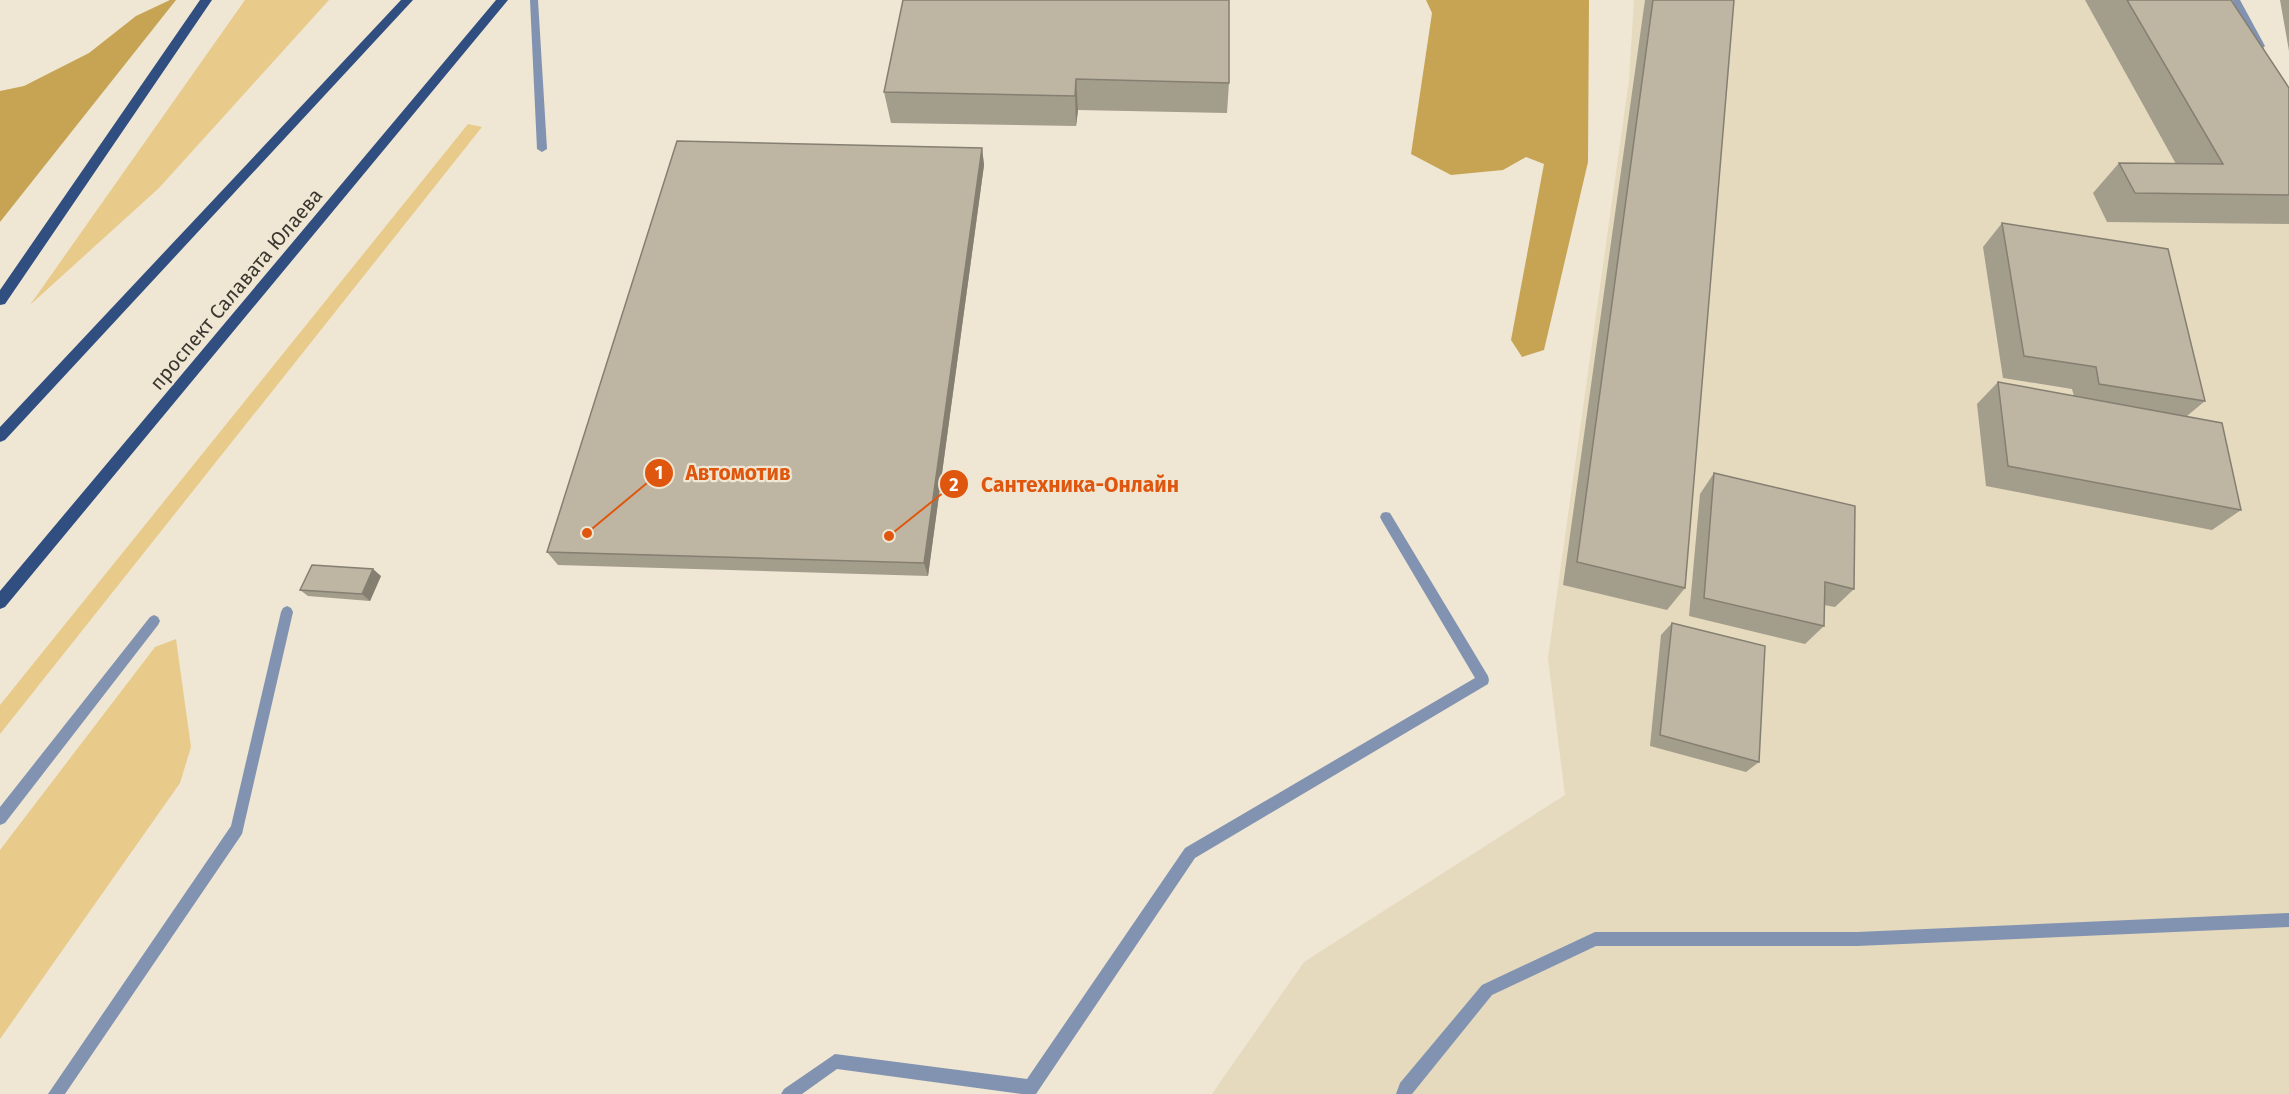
<svg xmlns="http://www.w3.org/2000/svg" width="2289" height="1094" font-family="'Fira Sans',sans-serif">
	<rect width="100%" height="100%" fill="#efe6d3"/>
	<path fill="#e5d9be" d="M 1634,0 L 2223,0 L 2289,138 L 2289,1094 L 1212,1094 L 1304,962 L 1565,795 L 1548,658 L 1629,80 Z"/>
	<path fill="#e8cb8a" d="M 245,0 L 329,0 L 159,188 L 30,305 Z
		M 468,124 L 482,127 L 0,734 L 0,705 Z
		M 176,639 L 191,747 L 180,783 L 0,1039 L 0,850 L 155,647 Z"/>
	<path fill="#c6a454" d="M 170,0 L 176,0 L 0,222 L 0,91 L 24,86 L 89,53 L 136,16 Z
		M 1426,0 L 1589,0 L 1588,162 L 1544,350 L 1522,357 L 1511,340 L 1544,164 L 1526,157 L 1503,170 L 1451,175 L 1411,154 L 1432,13 Z"/>
	<g fill="none" stroke-linecap="round" stroke-linejoin="round">
		<path fill="#8293b1" fill-rule="evenodd" d="M 530,0 L 538,0 L 547,149 L 542,152 L 537,149 Z
			M 2232,0 L 2240,0 L 2265,46 L 2263,48 L 2257,48 Z
			M 1386,512 L 1390,513 L 1488,676 L 1489,680 L 1488,684 L 1195,858 L 1036,1094 L 1022,1094 L 837,1069 L 802,1094 L 781,1094 L 784,1089 L 835,1054 L 1027,1079 L 1185,848 L 1475,678 L 1382,521 L 1380,517 L 1382,513 Z
			M 287,606 L 291,608 L 293,612 L 242,834 L 65,1094 L 48,1094 L 231,826 L 281,612 L 283,608 Z
			M 154,615 L 158,617 L 160,621 L 158,625 L 5,823 L 0,825 L 0,807 L 150,617 Z
			M 2289,913 L 2289,927 L 1857,946 L 1596,946 L 1492,995 L 1412,1094 L 1396,1094 L 1400,1083 L 1482,985 L 1595,932 L 1857,932 Z"/>
		<path fill="#304e80" fill-rule="evenodd" d="M 200,0 L 212,0 L 5,304 L 0,305 L 0,290 Z
			M 401,0 L 413,0 L 5,440 L 0,442 L 0,427 Z
			M 496,0 L 508,0 L 5,607 L 0,609 L 0,591 Z"/>
	</g>
	<path fill="#a39d8c" d="M 903,0 L 1229,83 L 1227,113 L 1078,110 L 1076,126 L 891,123 L 884,92 Z
		M 1645,0 L 1734,0 L 1685,588 L 1667,610 L 1563,585 Z
		M 2085,0 L 2231,0 L 2289,88 L 2289,224 L 2107,222 L 2093,193 L 2119,163 L 2176,164 Z
		M 2280,0 L 2289,0 L 2289,51 Z
		M 982,148 L 984,165 L 928,576 L 558,565 L 547,552 Z
		M 2002,223 L 2205,401 L 2187,416 L 2241,510 L 2212,530 L 1986,486 L 1977,404 L 1998,382 L 2074,396 L 2072,389 L 2003,378 L 1983,247 Z
		M 1714,473 L 1854,589 L 1835,607 L 1824,605 L 1824,626 L 1805,644 L 1689,616 L 1700,494 Z
		M 381,576 L 370,601 L 308,596 L 300,590 Z
		M 1672,623 L 1759,762 L 1746,772 L 1650,746 L 1661,635 Z"/>
	<path fill="#857f72" d="M 1076,79 L 1078,110 L 1076,126 L 1075,96 Z
		M 982,148 L 984,165 L 928,576 L 924,563 Z
		M 373,569 L 381,576 L 370,601 L 362,594 Z"/>
	<path fill="#beb6a3" stroke="#857f72" stroke-width="1.5" d="M 903,0 L 1229,0 L 1229,83 L 1076,79 L 1075,96 L 884,92 Z
		M 1653,0 L 1734,0 L 1685,588 L 1577,562 Z
		M 2127,0 L 2231,0 L 2289,88 L 2289,195 L 2135,193 L 2119,163 L 2223,164 Z
		M 677,141 L 982,148 L 924,563 L 547,552 Z
		M 2002,223 L 2168,249 L 2205,401 L 2099,384 L 2096,367 L 2024,356 Z
		M 1998,382 L 2222,423 L 2241,510 L 2008,466 Z
		M 1714,473 L 1855,506 L 1854,589 L 1825,582 L 1824,626 L 1704,598 Z
		M 312,565 L 373,569 L 362,594 L 300,590 Z
		M 1672,623 L 1765,646 L 1759,762 L 1660,735 Z"/>
	<g text-anchor="middle" stroke-width="4.5" stroke-linejoin="round" paint-order="stroke">
		<g font-size="20" fill="#3b3730" stroke="#efe6d3">
			<text transform="translate(236 289) rotate(-50)" y="7">проспект Салавата Юлаева</text>
		</g>
	</g>
	<path fill="none" stroke="#df570e" stroke-width="2" d="M587 533L659 473M889 536L954 484"/>
	<g fill="#df570e" stroke="#efe6d3" stroke-width="2">
		<circle cx="587" cy="533" r="6"/>
		<circle cx="889" cy="536" r="6"/>
		<circle cx="659" cy="473" r="15"/>
		<circle cx="954" cy="484" r="15"/>
	</g>
	<g font-size="18" text-anchor="middle" font-weight="bold" fill="#fff">
		<text x="659" y="479">1</text>
		<text x="954" y="491">2</text>
	</g>
	<g font-size="21" text-anchor="middle" font-weight="bold" fill="#df570e" stroke="#efe6d3" stroke-width="4.5" stroke-linejoin="round" paint-order="stroke">
		<text x="738" y="480">Автомотив</text>
		<text x="1080" y="492">Сантехника-Онлайн</text>
	</g>
</svg>
